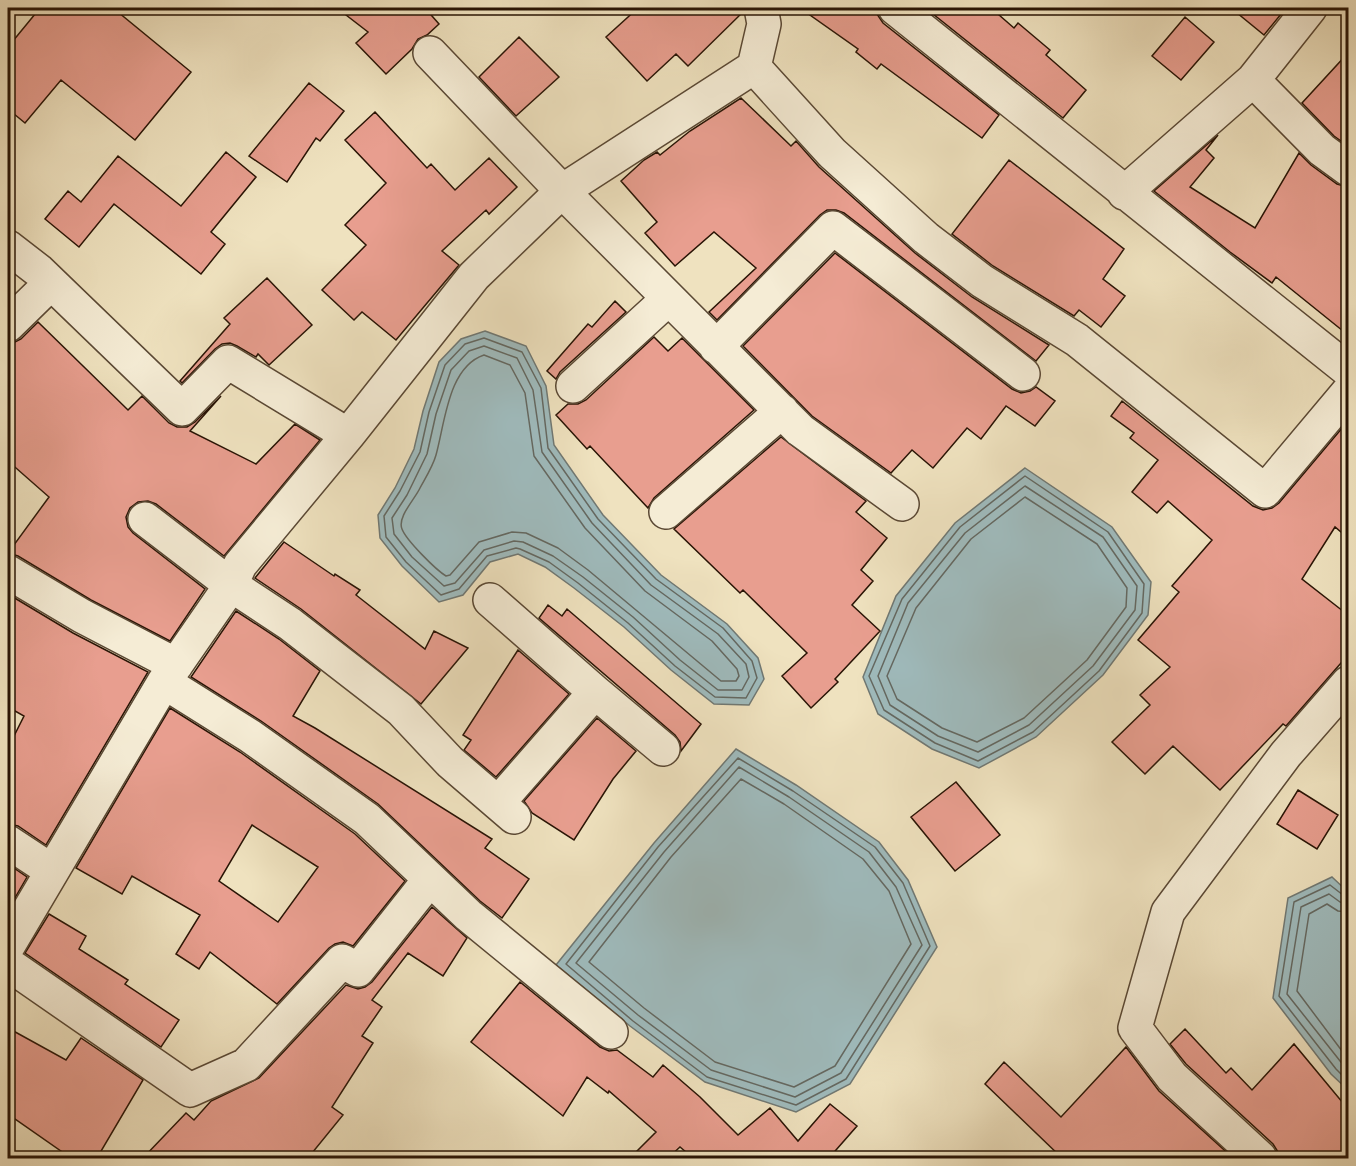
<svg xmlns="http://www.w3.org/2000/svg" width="1356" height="1166" font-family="'Sorts Mill Goudy',serif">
	<rect width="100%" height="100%" fill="#efe2bf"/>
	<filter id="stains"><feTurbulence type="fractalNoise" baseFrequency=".00333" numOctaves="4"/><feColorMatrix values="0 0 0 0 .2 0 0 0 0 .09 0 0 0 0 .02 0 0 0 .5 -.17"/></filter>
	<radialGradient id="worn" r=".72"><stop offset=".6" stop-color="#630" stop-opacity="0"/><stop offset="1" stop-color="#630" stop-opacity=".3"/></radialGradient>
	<path fill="#9fbbbd" stroke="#707873" stroke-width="1.5" d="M 485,331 L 526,346 L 546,386 L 554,445 L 603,515 L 661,575 L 727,624 L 758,658 L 764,679 L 749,705 L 714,704 L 671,670 L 624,627 L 574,588 L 545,567 L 518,554 L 490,562 L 463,595 L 439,602 L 402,566 L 380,538 L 378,515 L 395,488 L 414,449 L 423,411 L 439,362 L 461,339 Z
		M 1025,468 L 1112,527 L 1151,582 L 1148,615 L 1103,675 L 1036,737 L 979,768 L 932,749 L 878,714 L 863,677 L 896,596 L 955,523 Z
		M 736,749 L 796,785 L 879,842 L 908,880 L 937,947 L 850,1084 L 796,1112 L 705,1082 L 630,1026 L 556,965 L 654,843 Z
		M 1332,877 L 1348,892 L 1348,1090 L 1331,1074 L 1273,998 L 1288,898 Z"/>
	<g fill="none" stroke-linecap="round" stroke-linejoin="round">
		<path stroke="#646861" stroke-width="1.5" d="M 484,338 L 522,352 L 541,388 L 548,448 L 598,519 L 656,579 L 723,628 L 752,661 L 757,678 L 746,698 L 715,697 L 675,666 L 628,623 L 578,583 L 549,562 L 520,549 L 516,548 L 487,556 L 459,589 L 441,595 L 406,562 L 386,537 L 384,516 L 400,491 L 420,452 L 429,412 L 445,365 L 465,344 Z
			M 484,346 L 517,358 L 533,390 L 542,452 L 592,523 L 651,585 L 718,634 L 746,664 L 749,677 L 742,690 L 718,690 L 680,660 L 633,617 L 583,577 L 553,556 L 523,542 L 514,541 L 484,550 L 455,583 L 444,586 L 412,557 L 394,534 L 392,518 L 407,495 L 427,454 L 436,414 L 451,370 L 469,351 Z
			M 484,355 L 510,365 L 525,393 L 534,456 L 585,528 L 645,591 L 712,641 L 737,669 L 739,676 L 736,681 L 721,681 L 588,570 L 558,548 L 526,533 L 512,532 L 479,542 L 450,575 L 446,576 C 436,570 406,540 402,529 C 397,517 415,499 420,488 C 426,477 433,466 436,455 C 445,423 448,367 484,355 Z
			M 1025,476 L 1108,532 L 1144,584 L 1142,613 L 1099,671 L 1033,732 L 978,761 L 935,743 L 884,710 L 869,676 L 902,599 L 960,527 Z
			M 1025,486 L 1103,537 L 1137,586 L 1135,610 L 1093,666 L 1029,725 L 978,752 L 938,736 L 890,705 L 878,676 L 908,603 L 965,533 Z
			M 1025,497 L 1097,544 L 1127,588 L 1126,607 L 1087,660 L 1024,718 L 977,742 L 942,728 L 897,699 L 887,676 L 916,608 L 971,539 Z
			M 738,758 L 793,791 L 875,847 L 903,883 L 930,946 L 846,1079 L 796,1105 L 707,1077 L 633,1021 L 566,964 L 658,847 Z
			M 739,767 L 789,797 L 869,852 L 896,887 L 922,945 L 841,1073 L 795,1097 L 711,1070 L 638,1015 L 576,963 L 664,852 Z
			M 741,779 L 784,804 L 863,859 L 889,891 L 911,944 L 835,1066 L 794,1087 L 715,1062 L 644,1008 L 589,962 L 671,857 Z
			M 1348,896 L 1343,895 L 1330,885 L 1294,902 L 1279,996 L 1336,1069 L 1348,1081
			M 1348,903 L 1340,902 L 1329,894 L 1301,907 L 1287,994 L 1348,1071
			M 1348,912 L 1338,911 L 1327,904 L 1309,914 L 1297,991 L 1348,1059"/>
	</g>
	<path fill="#e89e8f" stroke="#291405" stroke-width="1.5" fill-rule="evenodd" d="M 40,8 L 113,8 L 191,72 L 135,140 L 61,80 L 25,123 L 8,109 L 8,47 Z
		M 337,8 L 425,8 L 439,24 L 427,35 L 418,39 L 412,49 L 386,74 L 356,43 L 368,32 Z
		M 638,8 L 743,8 L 743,12 L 688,66 L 676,54 L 647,81 L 606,37 Z
		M 800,8 L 868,8 L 877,14 L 883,23 L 999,115 L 982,138 L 881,64 L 877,69 L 856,52 L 858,49 Z
		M 930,8 L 991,8 L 1014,28 L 1018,23 L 1050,50 L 1046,55 L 1086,90 L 1063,118 L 928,10 Z
		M 1231,8 L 1286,8 L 1264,35 Z
		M 1185,17 L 1214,42 L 1181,80 L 1152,56 Z
		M 519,37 L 559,77 L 516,116 L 479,77 Z
		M 1348,53 L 1348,146 L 1334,136 L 1302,103 Z
		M 309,83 L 344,111 L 320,141 L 316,138 L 287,182 L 249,156 Z
		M 741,98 L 791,146 L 796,141 L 819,167 L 915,253 L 972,297 L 1049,345 L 1036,361 L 844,213 L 836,210 L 827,210 L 820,215 L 717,320 L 709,312 L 756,268 L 714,232 L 675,266 L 645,233 L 657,222 L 621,181 L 644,160 L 657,152 L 660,155 L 690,131 Z
		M 375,112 L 427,168 L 431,164 L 455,190 L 489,158 L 517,187 L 489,214 L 486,210 L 442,251 L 459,265 L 396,340 L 362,312 L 354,320 L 322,290 L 366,245 L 345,225 L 386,183 L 345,140 Z
		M 1218,135 L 1206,150 L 1214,158 L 1190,187 L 1255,228 L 1299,153 L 1311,165 L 1337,184 L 1348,187 L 1348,335 L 1276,277 L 1272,283 L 1230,252 L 1154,191 Z
		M 226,152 L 256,177 L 211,232 L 225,244 L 201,274 L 114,204 L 79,247 L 45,219 L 68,191 L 81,202 L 118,156 L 181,206 Z
		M 1009,160 L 1124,249 L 1103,279 L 1125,296 L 1101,327 L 1079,310 L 1074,316 L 993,266 L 952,234 Z
		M 835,253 L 1012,389 L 1021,393 L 1030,391 L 1036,387 L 1055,401 L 1035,426 L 1006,406 L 981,439 L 967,428 L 933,468 L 912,450 L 891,473 L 812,416 L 743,346 Z
		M 267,278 L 312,325 L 269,365 L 258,354 L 256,357 L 237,346 L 230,343 L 222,344 L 215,349 L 182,383 L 180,381 L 230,324 L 224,318 Z
		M 615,301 L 626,312 L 560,372 L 556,379 L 547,371 L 588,324 L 592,327 Z
		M 38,322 L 128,410 L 142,396 L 169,423 L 177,427 L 187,427 L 195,422 L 221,396 L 190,431 L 256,464 L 295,424 L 320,440 L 224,556 L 156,504 L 148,501 L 138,502 L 130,508 L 126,517 L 128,527 L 133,533 L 205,589 L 170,641 L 91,600 L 18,556 L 8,553 L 49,497 L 8,461 L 8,343 L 13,343 L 21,339 Z
		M 654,337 L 668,351 L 682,338 L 754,410 L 654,498 L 648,508 L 590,446 L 587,449 L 556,415 L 568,404 L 578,404 L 586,400 Z
		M 1122,401 L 1253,506 L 1263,510 L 1272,508 L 1279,503 L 1348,421 L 1348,538 L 1335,527 L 1302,579 L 1348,615 L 1348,655 L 1286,726 L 1283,724 L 1220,790 L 1173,746 L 1145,774 L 1112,742 L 1150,705 L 1140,695 L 1170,667 L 1138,640 L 1179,592 L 1172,586 L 1212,540 L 1168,501 L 1157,513 L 1132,492 L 1158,460 L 1130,438 L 1134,433 L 1111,416 Z
		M 781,437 L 866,501 L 856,512 L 887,538 L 861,570 L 873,581 L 852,605 L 880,631 L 835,679 L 838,682 L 811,708 L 782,676 L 807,653 L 743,590 L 740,593 L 674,529 Z
		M 284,542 L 334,576 L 335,574 L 360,590 L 356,595 L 425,649 L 434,631 L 468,648 L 421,704 L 301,609 L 255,578 Z
		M 8,594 L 73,633 L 148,672 L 46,845 L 18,826 L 8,824 L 8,748 L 24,716 L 8,707 Z
		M 548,605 L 562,616 L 567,609 L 701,724 L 681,751 L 680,742 L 675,735 L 539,618 Z
		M 236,611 L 279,639 L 320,671 L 293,716 L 315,728 L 492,839 L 485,848 L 529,879 L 502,918 L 480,901 L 378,804 L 261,721 L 191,677 Z
		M 518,650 L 569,694 L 496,777 L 464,750 L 471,740 L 463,735 Z
		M 170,708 L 240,752 L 355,834 L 405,881 L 353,946 L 343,942 L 335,944 L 329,948 L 277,1004 L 210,952 L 199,969 L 176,954 L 200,915 L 132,876 L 122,894 L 76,868 ZM 252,825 L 318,867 L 278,922 L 219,881 Z
		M 597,718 L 636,751 L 613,779 L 574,840 L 532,813 L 524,801 Z
		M 956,782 L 1000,835 L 955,871 L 911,817 Z
		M 1298,790 L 1338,815 L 1317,849 L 1277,824 Z
		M 8,864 L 27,877 L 8,910 Z
		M 432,907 L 467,938 L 443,976 L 408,953 L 372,1000 L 382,1007 L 362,1036 L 373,1043 L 332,1107 L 343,1115 L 308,1158 L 143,1158 L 186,1113 L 194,1120 L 211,1101 L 259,1078 L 346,985 L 358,989 L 365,987 L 372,982 Z
		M 49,914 L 86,936 L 79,949 L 128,980 L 125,984 L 179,1020 L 161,1047 L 25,953 Z
		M 520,982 L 600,1047 L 609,1051 L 617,1050 L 653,1077 L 663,1065 L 700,1097 L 738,1135 L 770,1108 L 798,1141 L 830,1104 L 857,1126 L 829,1158 L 693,1158 L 680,1147 L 668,1158 L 630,1158 L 656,1132 L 609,1091 L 608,1093 L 587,1077 L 563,1116 L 471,1042 Z
		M 8,1028 L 66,1060 L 81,1038 L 143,1080 L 97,1158 L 71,1158 L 8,1114 Z
		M 1185,1029 L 1226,1073 L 1231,1068 L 1252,1090 L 1294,1044 L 1348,1109 L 1348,1158 L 1278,1158 L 1278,1152 L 1273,1144 L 1186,1064 L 1170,1044 Z
		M 1126,1047 L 1159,1091 L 1233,1158 L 1062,1158 L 985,1084 L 1004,1062 L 1061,1117 Z"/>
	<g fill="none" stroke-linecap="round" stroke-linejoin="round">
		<defs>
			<path id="minor" d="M 895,8 L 1348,370
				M 430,53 L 562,191 L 800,430 L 902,504
				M 754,67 L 832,153 L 926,238 L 982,281 L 1077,340 L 1265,491 L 1348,392
				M 1253,80 L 1322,150 L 1348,169
				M 1124,193 L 1253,80 L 1310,8
				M 8,247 L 39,271 L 182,409 L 228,362 L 348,435
				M 8,325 L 51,283
				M 716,347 L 833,228 L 1023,374
				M 573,386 L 668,299
				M 666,512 L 782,411
				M 145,519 L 231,585 L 290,624 L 401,710 L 450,762 L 514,817
				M 8,572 L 82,616 L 176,665
				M 490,600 L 595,692
				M 164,682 L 250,736 L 367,819 L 468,915 L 611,1032
				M 498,803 L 595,692 L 663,749
				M 8,842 L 52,871
				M 8,946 L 164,682 L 231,585 L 240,565 L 348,435 L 474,276 L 562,191 L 754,67 L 764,24 L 761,8
				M 8,964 L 190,1090 L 246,1065 L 342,961 L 358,970 L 430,879
				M 1260,1158 L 1172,1077 L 1135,1028 L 1168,912 L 1286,754 L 1348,683"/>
		</defs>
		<use href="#minor" stroke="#5a4834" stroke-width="36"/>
		<use href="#minor" stroke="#f5ecd5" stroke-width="33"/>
	</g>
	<rect width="1356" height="1166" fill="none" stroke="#efe2bf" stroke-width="30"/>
	<rect x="9" y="9" width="1338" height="1148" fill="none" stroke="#291405" stroke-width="3"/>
	<rect x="15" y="15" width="1326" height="1136" fill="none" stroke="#291405" stroke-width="1.5"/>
	<rect width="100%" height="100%" filter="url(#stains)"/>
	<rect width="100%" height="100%" fill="url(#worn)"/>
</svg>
